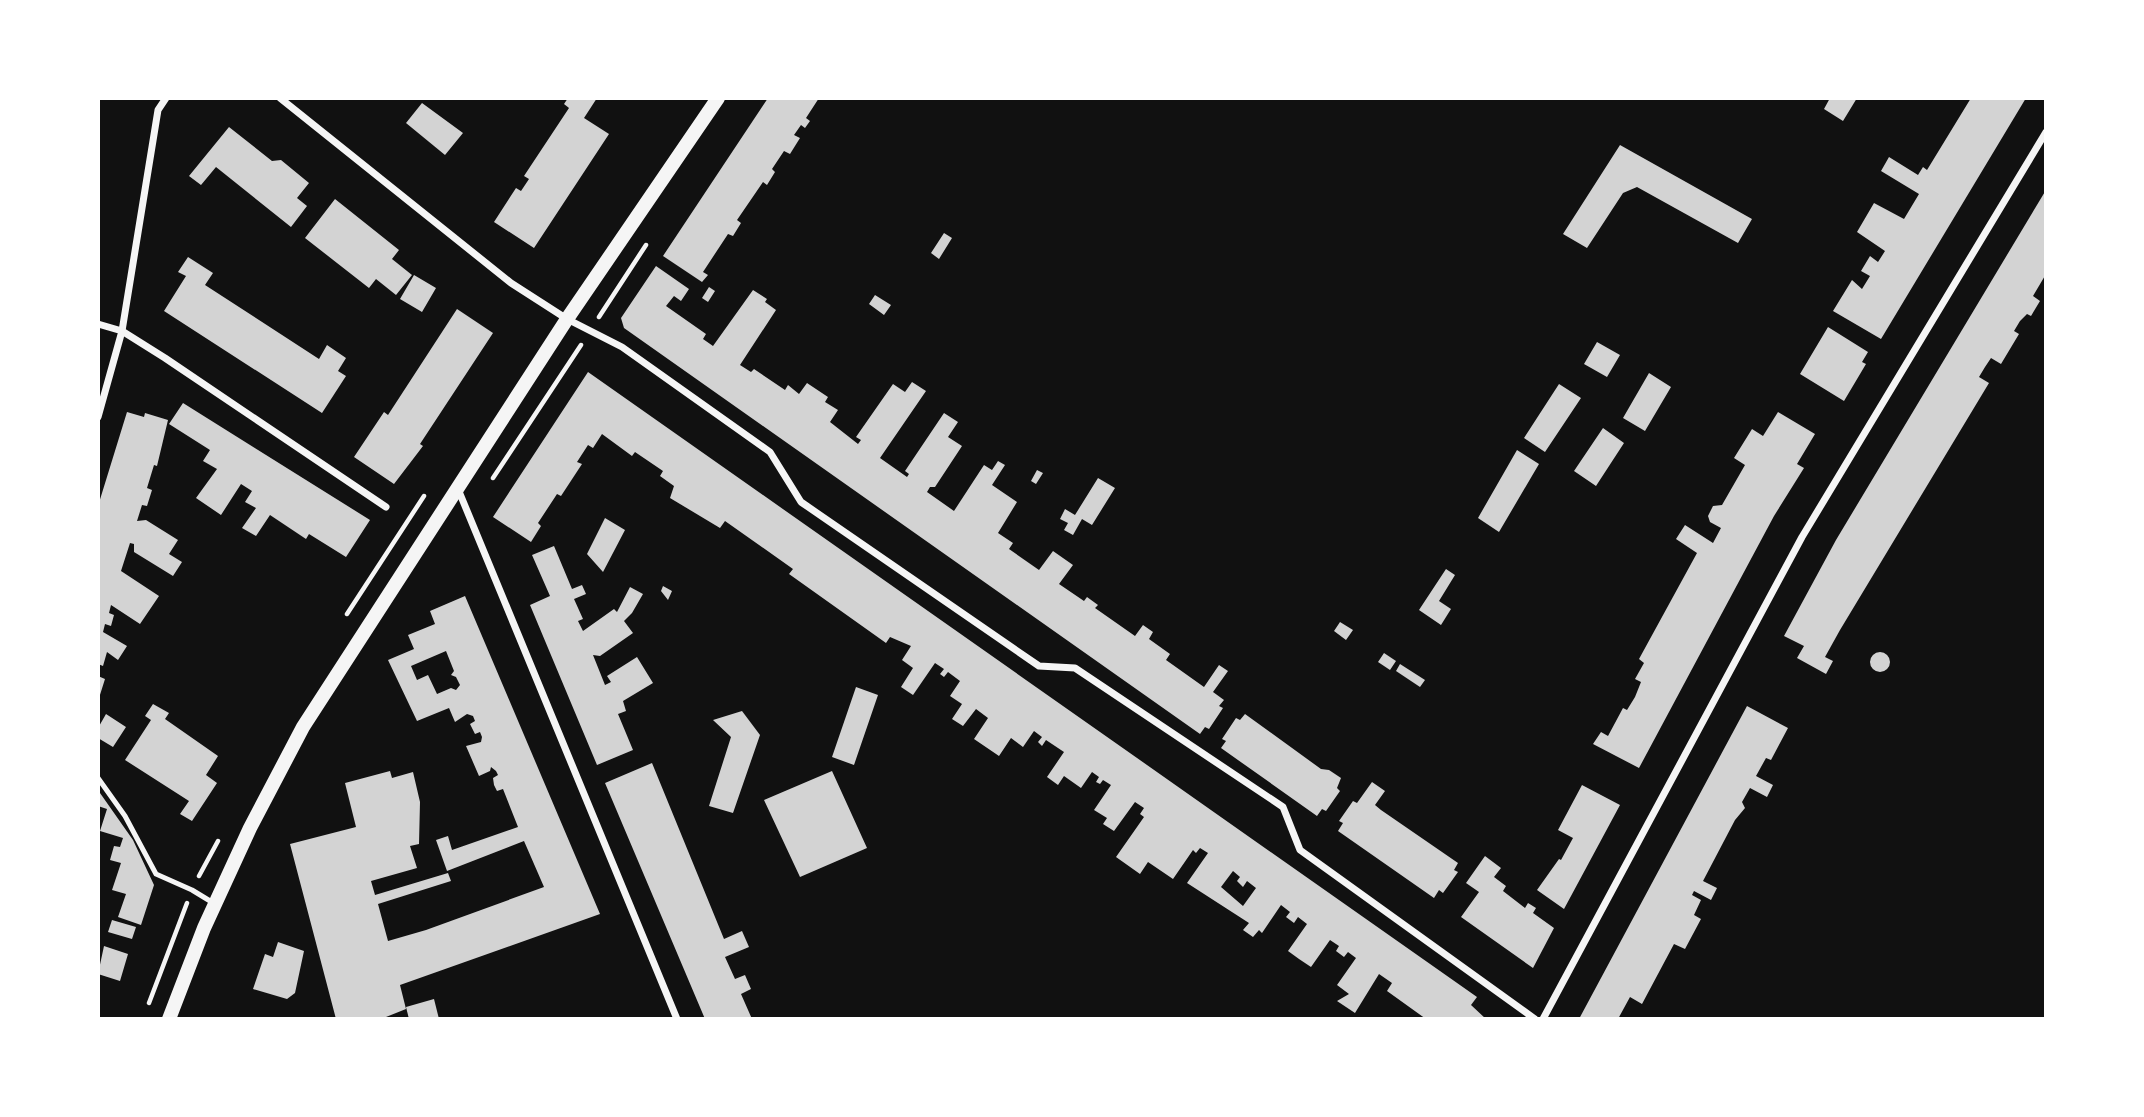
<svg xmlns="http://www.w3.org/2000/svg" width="2144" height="1117" font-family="'PT Sans Narrow',sans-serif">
	<rect width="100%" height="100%" fill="#111"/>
	<path fill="#d3d3d3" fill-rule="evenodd" d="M 568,98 L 597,98 L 584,118 L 609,134 L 534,248 L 494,222 L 516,188 L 521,191 L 529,179 L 524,176 L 569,108 L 564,104 Z
		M 768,98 L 819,98 L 806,118 L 810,121 L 805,128 L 801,125 L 794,135 L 800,138 L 790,154 L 784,151 L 772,169 L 775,172 L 767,185 L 763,182 L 737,220 L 741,223 L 733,236 L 728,234 L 703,272 L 708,275 L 702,282 L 663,256 Z
		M 1830,98 L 1857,98 L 1843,121 L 1824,109 Z
		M 1971,98 L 2026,98 L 1881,339 L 1833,311 L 1852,280 L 1862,289 L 1870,276 L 1861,271 L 1870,256 L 1878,262 L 1885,251 L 1857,232 L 1874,203 L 1904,219 L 1919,194 L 1881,171 L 1889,157 L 1918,175 L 1923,167 L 1927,170 Z
		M 422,103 L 463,133 L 445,155 L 406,123 Z
		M 229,127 L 272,161 L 281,160 L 309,183 L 297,198 L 307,206 L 291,227 L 216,167 L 201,185 L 189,176 Z
		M 1620,145 L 1752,219 L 1738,243 L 1637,187 L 1623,193 L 1587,248 L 1563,234 Z
		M 2046,190 L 2046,274 L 2033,296 L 2040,301 L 2031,316 L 2027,314 L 2020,321 L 2014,331 L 2019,334 L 2001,364 L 1991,358 L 1985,367 L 1979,377 L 1989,383 L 1840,630 L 1825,657 L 1833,661 L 1826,674 L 1797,658 L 1804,646 L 1784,636 L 1836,540 Z
		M 335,199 L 399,250 L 392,259 L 412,275 L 396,295 L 376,279 L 369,288 L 305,238 Z
		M 944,233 L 952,238 L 939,259 L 931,253 Z
		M 188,257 L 213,273 L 205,285 L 319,359 L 327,345 L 346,358 L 338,371 L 346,376 L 322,413 L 164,311 L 186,276 L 178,272 Z
		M 656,266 L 689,289 L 681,301 L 674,296 L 666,306 L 706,334 L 703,339 L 713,346 L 753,290 L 767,299 L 765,302 L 776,310 L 740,365 L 751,372 L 754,369 L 785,390 L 788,385 L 799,394 L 807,383 L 828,397 L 825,402 L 838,410 L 830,422 L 858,444 L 861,440 L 856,437 L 893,384 L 905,392 L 912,382 L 926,391 L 880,458 L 907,477 L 909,474 L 905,471 L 944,413 L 958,422 L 948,437 L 962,446 L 935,487 L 930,487 L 927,492 L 954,511 L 984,465 L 992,470 L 998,461 L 1005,465 L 992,485 L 1017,502 L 998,533 L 1013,543 L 1009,549 L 1039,570 L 1053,551 L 1073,565 L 1059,584 L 1084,601 L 1087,597 L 1098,605 L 1095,608 L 1135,636 L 1143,625 L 1153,632 L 1149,639 L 1170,654 L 1166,660 L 1204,687 L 1219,665 L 1228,671 L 1213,692 L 1224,700 L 1219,706 L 1223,708 L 1209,729 L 1205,727 L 1200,734 L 624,328 L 621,318 Z
		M 414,275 L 436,288 L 422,312 L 400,299 Z
		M 709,287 L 715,291 L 708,302 L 702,298 Z
		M 875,295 L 891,305 L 884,315 L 869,304 Z
		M 457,309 L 493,333 L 420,444 L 423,446 L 394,484 L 354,457 L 384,412 L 388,415 Z
		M 1828,327 L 1868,352 L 1862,362 L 1866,364 L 1844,401 L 1800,374 Z
		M 1597,342 L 1620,355 L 1607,377 L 1584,364 Z
		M 588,372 L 1477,997 L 1471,1005 L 1486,1019 L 1426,1019 L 1387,991 L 1392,983 L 1379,974 L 1355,1013 L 1337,1001 L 1349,994 L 1337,985 L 1356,958 L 1348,952 L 1344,957 L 1336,951 L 1339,946 L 1330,940 L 1311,967 L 1299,959 L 1288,951 L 1307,924 L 1298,917 L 1294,923 L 1286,917 L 1290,912 L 1281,905 L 1262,933 L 1259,930 L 1253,937 L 1243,930 L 1249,923 L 1187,883 L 1208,853 L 1200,848 L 1196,853 L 1193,850 L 1173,879 L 1148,862 L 1140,874 L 1116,857 L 1144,817 L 1140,814 L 1144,808 L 1135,802 L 1114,831 L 1103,824 L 1107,818 L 1094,810 L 1111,785 L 1103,780 L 1100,784 L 1096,782 L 1099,777 L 1092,772 L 1081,788 L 1064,776 L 1058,785 L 1047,777 L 1064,752 L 1046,740 L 1042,746 L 1038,742 L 1042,737 L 1034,731 L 1023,747 L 1011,738 L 999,756 L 974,739 L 988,718 L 976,709 L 963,726 L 952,719 L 962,704 L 950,696 L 960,681 L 948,672 L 944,677 L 940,674 L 944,669 L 935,663 L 913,695 L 901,687 L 913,668 L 902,660 L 911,646 L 890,637 L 886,643 L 789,574 L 793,569 L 725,521 L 720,528 L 670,498 L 674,486 L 660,476 L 663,471 L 635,452 L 632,456 L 602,434 L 593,448 L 588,445 L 577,462 L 582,464 L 561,496 L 557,494 L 538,523 L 541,526 L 531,542 L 493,517 ZM 1233,871 L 1240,877 L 1237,881 L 1243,887 L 1247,881 L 1256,888 L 1243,906 L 1221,887 Z
		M 1649,373 L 1671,387 L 1645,431 L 1623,418 Z
		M 1559,384 L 1581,398 L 1545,452 L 1524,438 Z
		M 183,403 L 370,520 L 346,557 L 309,534 L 306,539 L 270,515 L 256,536 L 242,528 L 256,508 L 245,502 L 252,491 L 241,484 L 221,515 L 196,498 L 217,469 L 203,461 L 210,450 L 169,424 Z
		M 127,412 L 144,417 L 145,413 L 168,420 L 157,466 L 154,465 L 147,488 L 152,490 L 147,506 L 142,505 L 137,521 L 146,520 L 178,540 L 169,554 L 182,562 L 173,576 L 134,552 L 134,544 L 130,543 L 121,571 L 159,596 L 140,624 L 111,605 L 109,613 L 114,615 L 111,626 L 105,624 L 103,632 L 127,646 L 118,660 L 107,652 L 103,666 L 98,664 L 98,506 Z
		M 1778,412 L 1815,434 L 1797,464 L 1804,468 L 1774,516 L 1639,768 L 1593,744 L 1601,732 L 1608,736 L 1623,708 L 1627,710 L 1635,697 L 1641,682 L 1635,679 L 1644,663 L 1639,659 L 1697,553 L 1676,539 L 1685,525 L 1713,543 L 1721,528 L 1710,522 L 1708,516 L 1713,506 L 1722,505 L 1745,465 L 1734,458 L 1752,429 L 1763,436 Z
		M 1603,428 L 1624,443 L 1596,486 L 1574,471 Z
		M 1517,450 L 1539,464 L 1499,532 L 1478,518 Z
		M 1037,470 L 1043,473 L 1036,484 L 1031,481 Z
		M 1098,478 L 1115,488 L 1092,525 L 1082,519 L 1073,535 L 1064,530 L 1068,523 L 1060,519 L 1065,509 L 1075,515 Z
		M 605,518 L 625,530 L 603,572 L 587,554 Z
		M 554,546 L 572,589 L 582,585 L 586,594 L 574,599 L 583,619 L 578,621 L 583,631 L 614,609 L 617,612 L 630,587 L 643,594 L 632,613 L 624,621 L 633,633 L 600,656 L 593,655 L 605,685 L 611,682 L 607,676 L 637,657 L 653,683 L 623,701 L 626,711 L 618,714 L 633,750 L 597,765 L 530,605 L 550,596 L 532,555 Z
		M 1446,569 L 1455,575 L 1439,601 L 1451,609 L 1441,625 L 1419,610 Z
		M 663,586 L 672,591 L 668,600 L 661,591 Z
		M 465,596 L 600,914 L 400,985 L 406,1009 L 381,1019 L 336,1019 L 290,844 L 356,827 L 345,783 L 390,771 L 392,778 L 413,772 L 420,802 L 419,844 L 410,846 L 417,868 L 371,881 L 375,895 L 448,873 L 451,881 L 378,904 L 388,941 L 426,930 L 544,887 L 524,841 L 447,871 L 436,840 L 448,836 L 452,850 L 518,827 L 503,789 L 497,791 L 494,785 L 493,778 L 498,775 L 496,771 L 491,767 L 490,771 L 479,776 L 466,746 L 481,742 L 482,737 L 480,732 L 475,734 L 470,724 L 475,721 L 473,716 L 467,714 L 455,722 L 449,708 L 417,721 L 388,660 L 414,649 L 408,635 L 435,624 L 430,611 ZM 446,651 L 454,671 L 451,675 L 456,677 L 460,685 L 456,690 L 451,688 L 437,694 L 428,675 L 417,680 L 411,666 Z
		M 1340,622 L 1353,630 L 1346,640 L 1334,631 Z
		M1870 662a10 10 0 1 1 20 0a10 10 0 1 1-20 0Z
		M 1384,653 L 1396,661 L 1390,670 L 1378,662 Z
		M 1400,664 L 1425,680 L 1420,687 L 1396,671 Z
		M 98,676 L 105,679 L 99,698 L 98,698 Z
		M 856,687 L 878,695 L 854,765 L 832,757 Z
		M 153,704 L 169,713 L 165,719 L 218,756 L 206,775 L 217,783 L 192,821 L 180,814 L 189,801 L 125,760 L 151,720 L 145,716 Z
		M 1747,706 L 1788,728 L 1771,760 L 1766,758 L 1756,776 L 1773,785 L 1767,797 L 1750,788 L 1742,802 L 1745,808 L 1735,820 L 1703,881 L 1717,888 L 1711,900 L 1694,891 L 1692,895 L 1701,900 L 1694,915 L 1701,919 L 1685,949 L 1674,944 L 1642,1004 L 1630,997 L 1618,1019 L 1579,1019 Z
		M 742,711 L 760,735 L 733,813 L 709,806 L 731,737 L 713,720 Z
		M 106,714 L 126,727 L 113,747 L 98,738 L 98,728 Z
		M 1245,714 L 1321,769 L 1329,770 L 1341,778 L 1337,788 L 1340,791 L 1326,811 L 1322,809 L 1317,816 L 1221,748 L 1226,741 L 1222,739 L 1236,718 L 1240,720 Z
		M 652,763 L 724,939 L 742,931 L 749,947 L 725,957 L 735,979 L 745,975 L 751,989 L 741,994 L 752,1019 L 705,1019 L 605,783 Z
		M 832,771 L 867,848 L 800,877 L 764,800 Z
		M 1372,782 L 1385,791 L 1375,805 L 1381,810 L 1458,863 L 1454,870 L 1458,872 L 1443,893 L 1439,890 L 1434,898 L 1338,831 L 1343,823 L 1339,821 L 1353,801 L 1357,803 Z
		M 1582,785 L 1620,805 L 1564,909 L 1537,890 L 1559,859 L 1561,860 L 1573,838 L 1558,830 Z
		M 100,793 L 133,840 L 154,885 L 141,925 L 118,917 L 126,894 L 112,890 L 121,863 L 110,860 L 114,846 L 120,847 L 123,838 L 100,831 L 107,809 L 98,806 Z
		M 1485,856 L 1501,868 L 1494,877 L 1506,886 L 1503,891 L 1525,908 L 1528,903 L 1536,908 L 1533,913 L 1554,928 L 1533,968 L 1461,917 L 1479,892 L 1466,883 Z
		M 112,920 L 136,927 L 132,939 L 108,932 Z
		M 278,942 L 304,951 L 295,993 L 287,999 L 253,989 L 265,954 L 273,957 Z
		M 104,946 L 128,954 L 120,981 L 98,974 Z
		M 434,999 L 439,1019 L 409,1019 L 406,1007 Z"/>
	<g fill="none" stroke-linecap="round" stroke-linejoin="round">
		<path stroke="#f5f5f5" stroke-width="4.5" d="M 599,317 L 646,245
			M 493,478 L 581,345
			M 347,614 L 424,496
			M 199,876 L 218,841
			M 149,1003 L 187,903"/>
		<path stroke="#f5f5f5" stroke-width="5" d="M 98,778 L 125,816 L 156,874 L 192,890 L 215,904"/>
		<path stroke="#f5f5f5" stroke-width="7" d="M 280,98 L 511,283 L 567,319 L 622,347 L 770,452 L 801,502 L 1039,666 L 1075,668 L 1283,807 L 1300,850 L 1535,1019
			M 98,324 L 122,331 L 165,358 L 386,507
			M 98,417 L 122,331 L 158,110 L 166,98
			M 458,489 L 677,1019
			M 1543,1019 L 1802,537 L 2046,132"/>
		<path stroke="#f5f5f5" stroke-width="14" d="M 169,1019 L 204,928 L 250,828 L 303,727 L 567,319 L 718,98"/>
	</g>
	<rect width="2144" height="1117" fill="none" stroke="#ffffff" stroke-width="200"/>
</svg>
